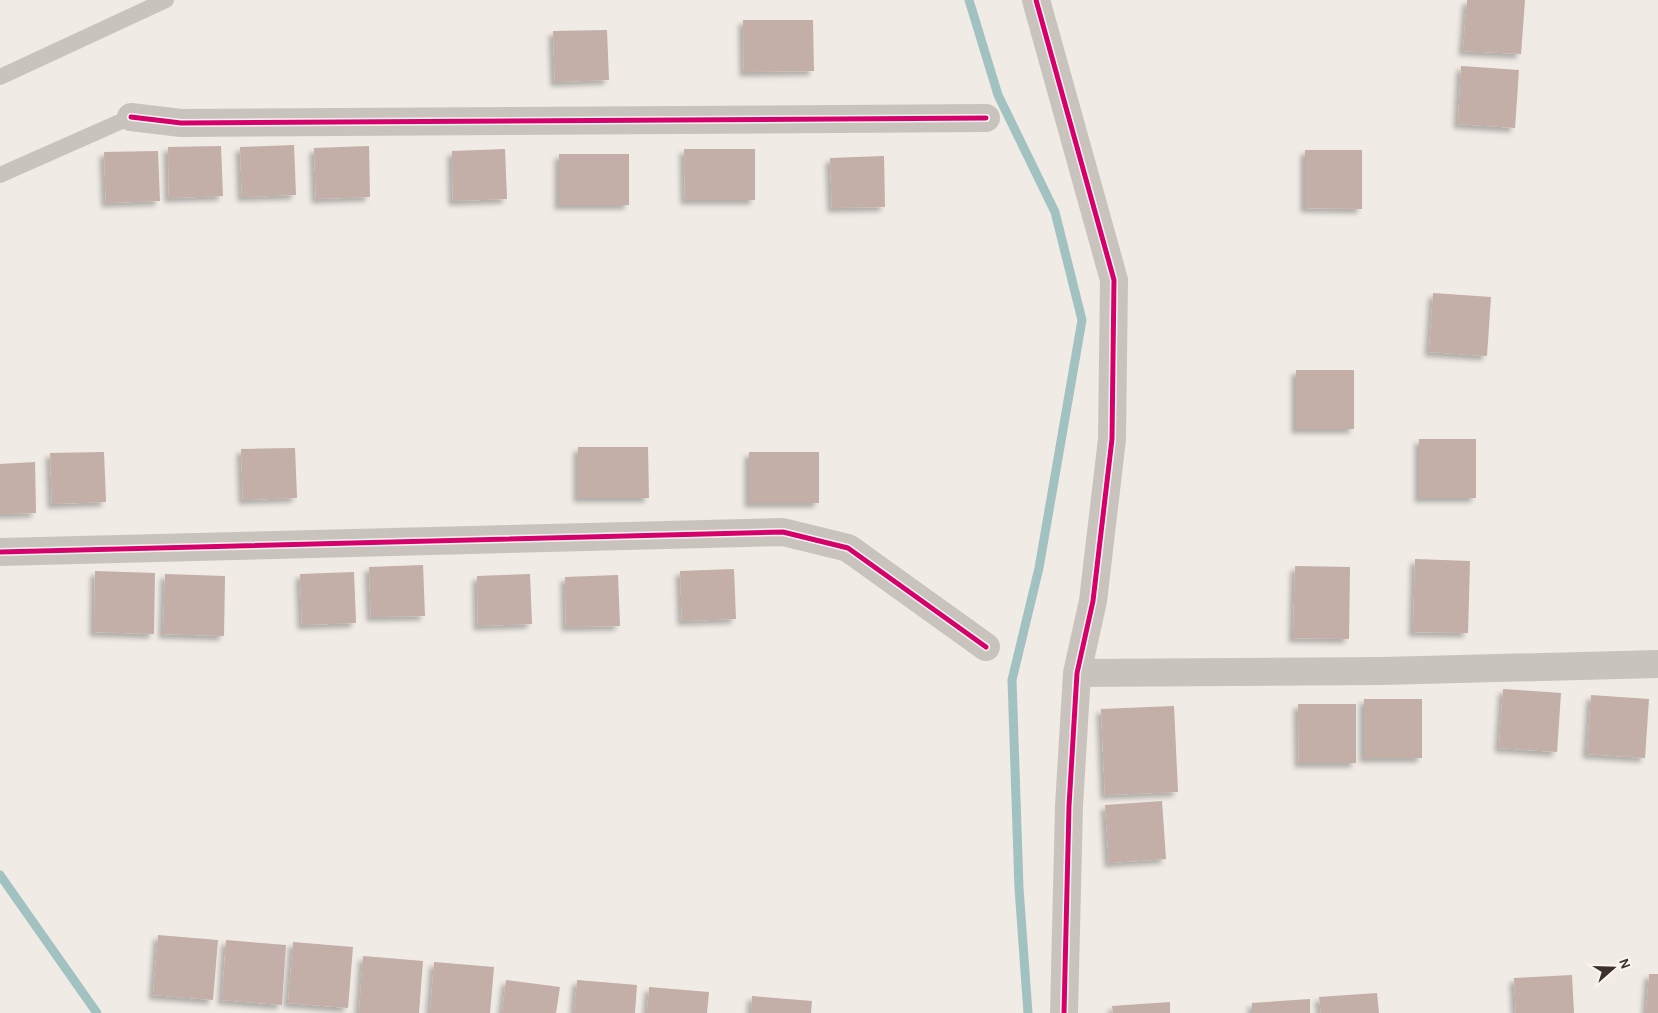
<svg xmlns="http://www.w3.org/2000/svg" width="1658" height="1013" font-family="Karla,sans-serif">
	<defs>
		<filter id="shadow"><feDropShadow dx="-4.5" dy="4.5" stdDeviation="2.5" flood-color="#0004"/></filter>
	</defs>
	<rect width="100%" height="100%" fill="#f0ebe5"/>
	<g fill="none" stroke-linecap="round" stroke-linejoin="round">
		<path stroke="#a1c2c1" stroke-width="9" d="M 969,0 L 998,95 L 1055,212 L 1082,320 L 1039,568 L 1012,680 L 1019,888 L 1028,1013
			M 0,875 L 97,1013"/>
	</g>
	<path fill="#c3afa7" filter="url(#shadow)" d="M 1467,0 L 1525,0 L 1521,54 L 1463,51 Z
		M 743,20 L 813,20 L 814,71 L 744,72 Z
		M 607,30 L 609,80 L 555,82 L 553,31 Z
		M 1461,66 L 1519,70 L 1515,128 L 1458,124 Z
		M 294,145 L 296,195 L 242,197 L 240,147 Z
		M 221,146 L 223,196 L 169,198 L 168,147 Z
		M 369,146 L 370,197 L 316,199 L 314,148 Z
		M 505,149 L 507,199 L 453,201 L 452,151 Z
		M 684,149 L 755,149 L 755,200 L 685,200 Z
		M 1305,150 L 1362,150 L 1362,209 L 1305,208 Z
		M 158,151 L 160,201 L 106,203 L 104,152 Z
		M 559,154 L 629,154 L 629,205 L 559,205 Z
		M 884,156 L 885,207 L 832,208 L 830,158 Z
		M 1433,293 L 1491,297 L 1487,356 L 1429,352 Z
		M 1296,370 L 1354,370 L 1354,429 L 1296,429 Z
		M 1419,439 L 1476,439 L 1476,498 L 1419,498 Z
		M 578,447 L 648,447 L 649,498 L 578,498 Z
		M 295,448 L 297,498 L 243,500 L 241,449 Z
		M 104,452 L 106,502 L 52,504 L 50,453 Z
		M 749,452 L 819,452 L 819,503 L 749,503 Z
		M 35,462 L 36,513 L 0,514 L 0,464 Z
		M 1415,559 L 1470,561 L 1468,633 L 1413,632 Z
		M 423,565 L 425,616 L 371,617 L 369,567 Z
		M 1295,566 L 1350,567 L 1349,639 L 1293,638 Z
		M 734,569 L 736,619 L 682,621 L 680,571 Z
		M 95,571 L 155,573 L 154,634 L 94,632 Z
		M 354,572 L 356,623 L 302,625 L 300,574 Z
		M 165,574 L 225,576 L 224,636 L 163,634 Z
		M 530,574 L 532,624 L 478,626 L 477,576 Z
		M 618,575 L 620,626 L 566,627 L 565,577 Z
		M 1503,689 L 1561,693 L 1557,752 L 1499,748 Z
		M 1591,695 L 1649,699 L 1645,758 L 1587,754 Z
		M 1364,699 L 1422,699 L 1422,758 L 1364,758 Z
		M 1298,704 L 1356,704 L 1356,763 L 1299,763 Z
		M 1174,706 L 1178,792 L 1105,795 L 1101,709 Z
		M 1162,801 L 1166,859 L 1109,863 L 1105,805 Z
		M 158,935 L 218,940 L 213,1000 L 153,995 Z
		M 226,940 L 286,945 L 282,1005 L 222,1000 Z
		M 293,942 L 353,947 L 348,1008 L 288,1003 Z
		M 363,956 L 423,961 L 419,1013 L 359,1013 Z
		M 434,962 L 494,967 L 490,1013 L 430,1013 Z
		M 1649,974 L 1658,974 L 1658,1013 L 1646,1013 Z
		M 1572,975 L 1574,1013 L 1516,1013 L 1514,978 Z
		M 506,980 L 560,987 L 556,1013 L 502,1013 Z
		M 577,980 L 637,985 L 635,1013 L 574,1013 Z
		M 649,987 L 709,992 L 707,1013 L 647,1013 Z
		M 1377,993 L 1379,1013 L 1321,1013 L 1319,997 Z
		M 752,996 L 812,1001 L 811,1013 L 751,1013 Z
		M 1310,999 L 1310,1013 L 1252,1013 L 1252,1003 Z
		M 1170,1002 L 1170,1013 L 1113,1013 L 1112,1006 Z"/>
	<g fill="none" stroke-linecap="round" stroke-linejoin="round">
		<path stroke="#c9c3be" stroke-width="16" d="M 0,77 L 166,0
			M 0,175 L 131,117"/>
		<path stroke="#c9c3be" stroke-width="28" d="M 1036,0 L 1114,280 L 1112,439 L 1093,601 L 1077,673 L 1069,806 L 1064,1013
			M 131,117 L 181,123 L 986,118
			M 0,552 L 783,532 L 848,548 L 986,647
			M 1077,673 L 1382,671 L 1658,664"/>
		<defs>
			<path id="cycleway" d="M 1036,0 L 1114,280 L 1112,439 L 1093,601 L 1077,673 L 1069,806 L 1064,1013
				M 131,117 L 181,123 L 986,118
				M 0,552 L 783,532 L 848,548 L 986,647"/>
		</defs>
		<use href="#cycleway" stroke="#fbf5ee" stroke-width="8"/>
		<use href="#cycleway" stroke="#d6006c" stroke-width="5"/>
	</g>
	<g transform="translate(1613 968) rotate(70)" stroke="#fbf5ee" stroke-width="4" paint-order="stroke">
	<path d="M0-4L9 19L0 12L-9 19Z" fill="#3b302b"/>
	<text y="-8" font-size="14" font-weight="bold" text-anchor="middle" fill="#3b302b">N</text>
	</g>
</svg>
